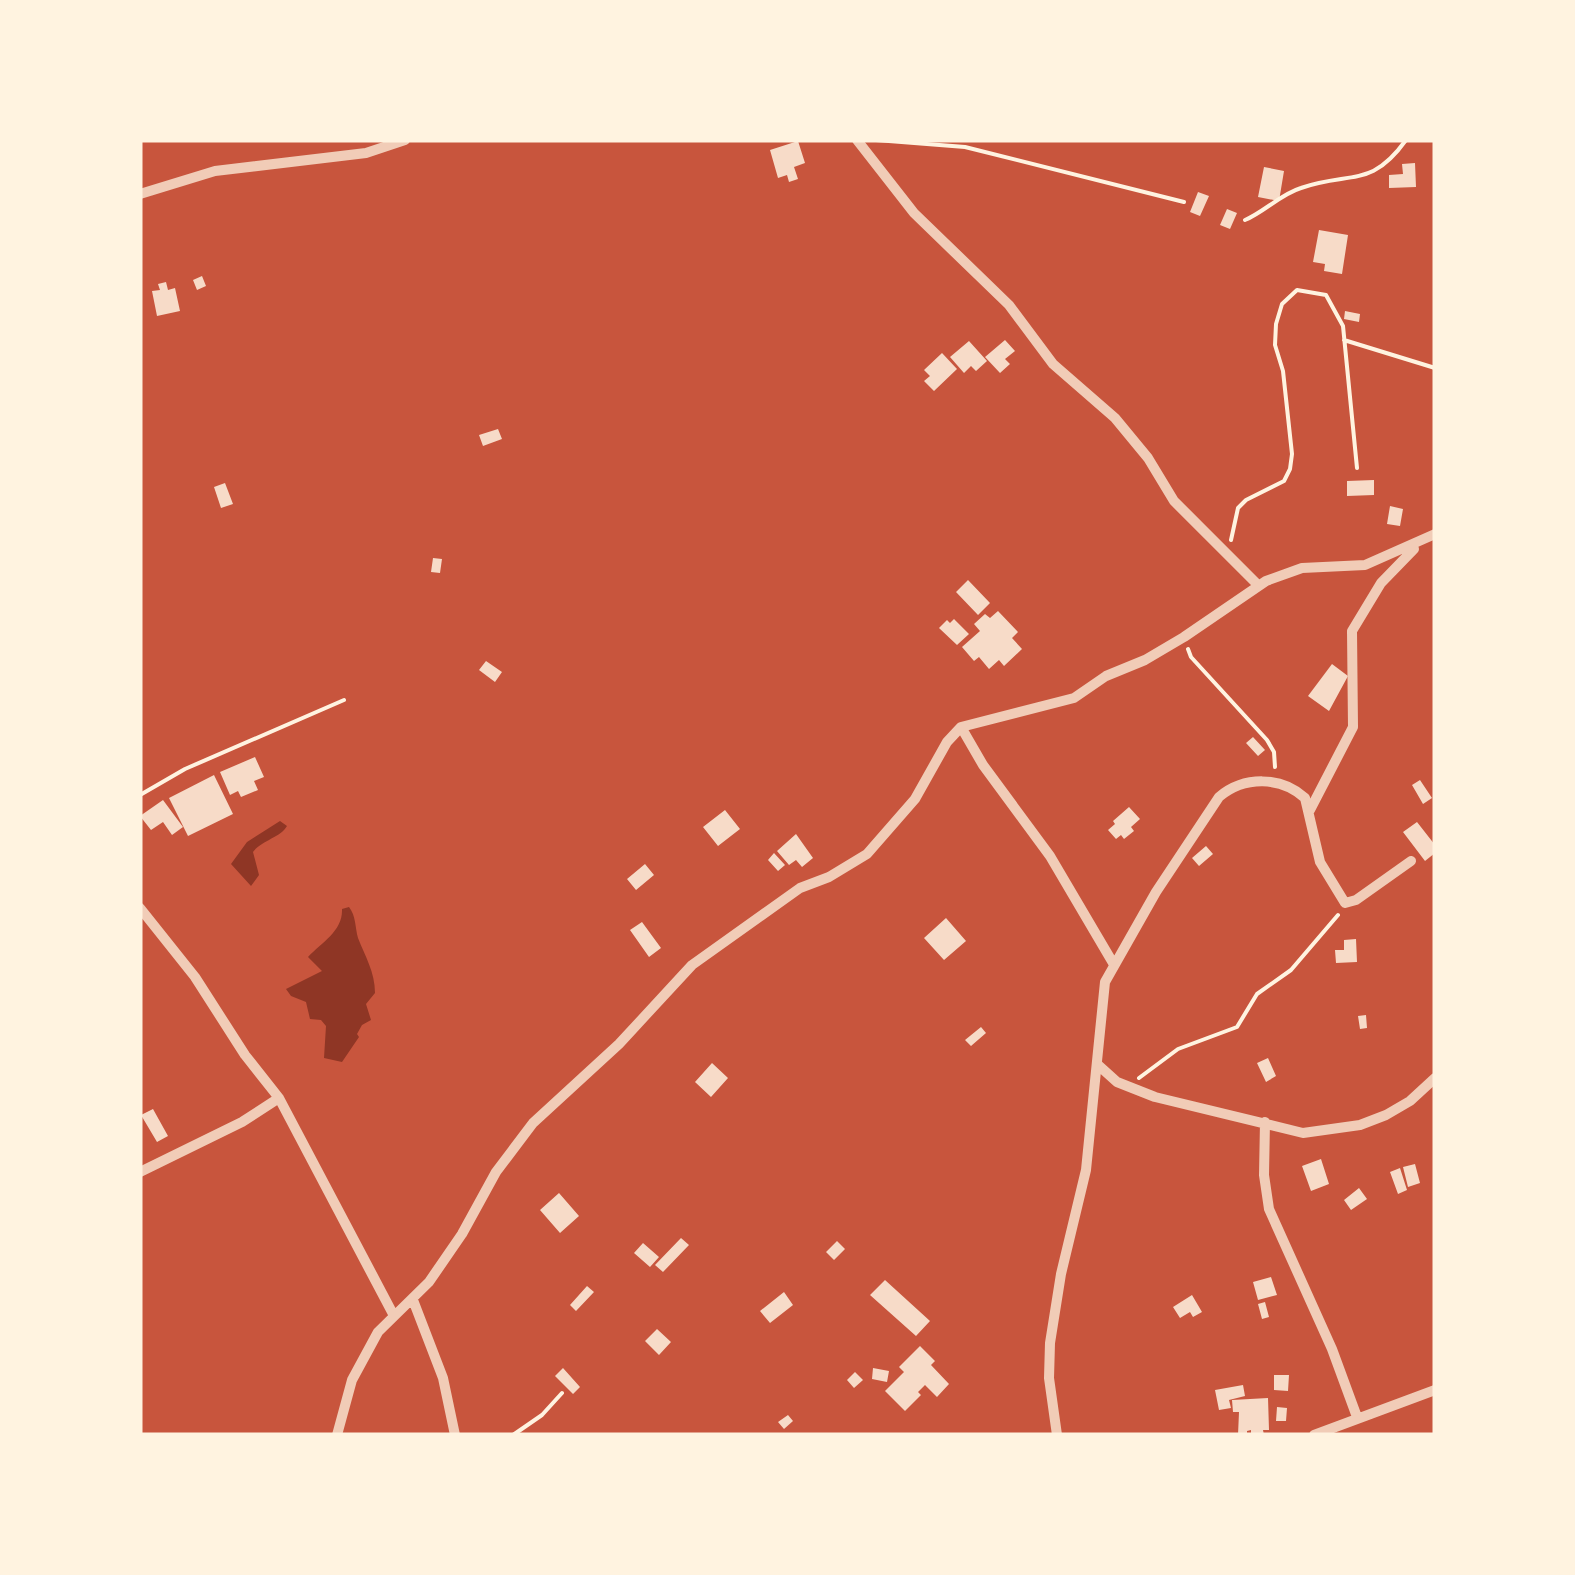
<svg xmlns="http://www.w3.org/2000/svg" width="1575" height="1575" font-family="'Open Sans',sans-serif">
	<rect width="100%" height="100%" fill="#c8553d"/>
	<path fill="#8f3625" d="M 280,821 L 287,826 C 280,838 262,840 253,852 L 259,875 L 251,886 L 231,864 L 247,842 Z
		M 349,907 C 356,916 355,927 358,938 C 365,956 375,972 375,993 L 366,1004 L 371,1020 L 362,1025 L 357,1034 L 359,1037 L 342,1062 L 324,1058 L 326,1026 L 321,1020 L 310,1019 L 306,1002 L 291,996 L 286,989 L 322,971 L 308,957 C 322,942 343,931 342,909 Z"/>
	<path fill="#f7dbc8" d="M 798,141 L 805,163 L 794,167 L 798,179 L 789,182 L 787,175 L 778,178 L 770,150 Z
		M 1415,163 L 1416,187 L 1389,188 L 1389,175 L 1403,174 L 1402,164 Z
		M 1264,167 L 1284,171 L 1279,201 L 1258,197 Z
		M 1198,192 L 1209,196 L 1200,216 L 1190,212 Z
		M 1227,209 L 1237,213 L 1230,229 L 1220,225 Z
		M 1319,230 L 1348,235 L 1342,274 L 1324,271 L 1325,264 L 1313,262 Z
		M 202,276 L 206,286 L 197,290 L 193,280 Z
		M 166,282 L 168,290 L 175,288 L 180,311 L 157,316 L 152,291 L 160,290 L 158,284 Z
		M 1345,311 L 1360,314 L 1359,322 L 1344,319 Z
		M 1005,340 L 1015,351 L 1005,359 L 1010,364 L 1000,373 L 985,357 Z
		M 969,341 L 987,361 L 976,371 L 971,366 L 964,373 L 950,357 Z
		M 942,353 L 957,369 L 934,391 L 924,381 L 930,376 L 924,370 Z
		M 498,429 L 502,439 L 483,446 L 479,435 Z
		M 1374,480 L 1374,495 L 1347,496 L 1347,481 Z
		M 225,483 L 233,504 L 221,508 L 214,487 Z
		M 1390,506 L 1403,509 L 1400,526 L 1387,524 Z
		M 433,558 L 442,559 L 440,573 L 431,572 Z
		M 968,580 L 990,603 L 978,615 L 956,592 Z
		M 998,611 L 1018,632 L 1012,638 L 1022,649 L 1004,666 L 999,660 L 989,669 L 979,657 L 974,661 L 962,647 L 980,631 L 974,624 L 985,614 L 990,618 Z
		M 954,619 L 969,634 L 957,645 L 939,628 L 947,620 L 950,623 Z
		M 486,661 L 502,672 L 495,682 L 479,670 Z
		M 1332,664 L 1348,676 L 1329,711 L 1308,696 Z
		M 1253,737 L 1265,750 L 1258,756 L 1246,743 Z
		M 255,757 L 264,777 L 254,781 L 258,790 L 241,797 L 238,791 L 230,795 L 220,772 Z
		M 214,775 L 233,814 L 188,836 L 169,798 Z
		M 1420,780 L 1432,798 L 1423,804 L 1412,785 Z
		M 163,800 L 183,827 L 172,835 L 163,822 L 151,830 L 140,816 Z
		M 1129,807 L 1140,819 L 1131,827 L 1134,831 L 1124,839 L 1121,835 L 1116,839 L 1108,830 L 1115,824 L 1113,821 Z
		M 725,810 L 740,829 L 718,846 L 703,827 Z
		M 1417,822 L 1435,845 L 1435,853 L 1425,861 L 1403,832 Z
		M 796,834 L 813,858 L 802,867 L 796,860 L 789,865 L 777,851 Z
		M 1206,846 L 1213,854 L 1199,866 L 1192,858 Z
		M 774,853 L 785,865 L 778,871 L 768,860 Z
		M 645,864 L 654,875 L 636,890 L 627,879 Z
		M 946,918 L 966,941 L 944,960 L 924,938 Z
		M 642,922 L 661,948 L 649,957 L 630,930 Z
		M 1356,939 L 1357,962 L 1336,963 L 1335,950 L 1344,950 L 1344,940 Z
		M 1366,1015 L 1367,1028 L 1360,1029 L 1358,1016 Z
		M 981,1027 L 986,1033 L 971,1046 L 965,1040 Z
		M 1268,1058 L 1276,1076 L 1266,1082 L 1257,1063 Z
		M 712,1063 L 728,1078 L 711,1097 L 695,1082 Z
		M 153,1109 L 168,1136 L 157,1142 L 141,1115 Z
		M 1321,1159 L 1329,1184 L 1311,1191 L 1302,1166 Z
		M 1415,1164 L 1420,1183 L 1408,1187 L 1403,1167 Z
		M 1400,1168 L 1407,1190 L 1398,1194 L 1390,1172 Z
		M 1359,1188 L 1367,1199 L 1351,1210 L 1344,1200 Z
		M 559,1193 L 579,1216 L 560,1233 L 540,1210 Z
		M 681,1238 L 689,1245 L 663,1272 L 655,1265 Z
		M 837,1241 L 845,1249 L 834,1260 L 826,1252 Z
		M 643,1243 L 659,1257 L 650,1267 L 634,1253 Z
		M 1271,1277 L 1277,1295 L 1258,1300 L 1253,1282 Z
		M 885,1280 L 930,1321 L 916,1336 L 870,1295 Z
		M 587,1286 L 594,1292 L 576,1311 L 570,1305 Z
		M 784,1292 L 793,1305 L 770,1323 L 760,1311 Z
		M 1192,1295 L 1202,1312 L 1193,1317 L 1190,1312 L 1180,1318 L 1173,1307 Z
		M 1265,1302 L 1269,1317 L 1262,1319 L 1258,1304 Z
		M 657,1329 L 671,1342 L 659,1355 L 645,1341 Z
		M 920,1346 L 935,1361 L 931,1365 L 949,1384 L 937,1397 L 925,1385 L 918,1392 L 921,1395 L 905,1411 L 885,1391 L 904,1372 L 899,1367 Z
		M 563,1368 L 580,1387 L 573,1394 L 555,1376 Z
		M 873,1368 L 889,1371 L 887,1382 L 872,1379 Z
		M 855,1372 L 863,1380 L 854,1388 L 847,1380 Z
		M 1274,1375 L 1289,1375 L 1288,1391 L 1274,1390 Z
		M 1243,1385 L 1245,1396 L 1229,1400 L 1231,1408 L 1219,1410 L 1215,1390 Z
		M 1268,1398 L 1269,1430 L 1263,1430 L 1264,1435 L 1251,1435 L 1251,1430 L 1247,1431 L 1247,1435 L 1238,1435 L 1239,1412 L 1233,1412 L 1232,1400 Z
		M 1277,1407 L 1287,1408 L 1286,1421 L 1276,1421 Z
		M 788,1415 L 793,1421 L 784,1429 L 778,1422 Z"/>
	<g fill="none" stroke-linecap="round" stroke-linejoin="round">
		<path stroke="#fff3e0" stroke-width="4" d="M 876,140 L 965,147 L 1184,202
			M 1245,220 C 1264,212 1281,194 1301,188 C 1350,171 1371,189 1406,140
			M 1344,340 L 1435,368
			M 1231,540 L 1238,508 L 1246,500 L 1284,481 L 1290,469 L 1292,454 L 1283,371 L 1275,345 L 1276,324 L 1282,304 L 1297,290 L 1326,295 L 1343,326 L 1357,468
			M 1188,649 L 1191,657 L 1267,740 L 1274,752 L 1275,767
			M 140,795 L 185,769 L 344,700
			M 1139,1078 L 1178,1049 L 1237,1027 L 1257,994 L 1291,970 L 1338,915
			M 513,1435 L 542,1415 L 562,1393"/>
		<path stroke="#f1ccb7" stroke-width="10" d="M 857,140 L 914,213 L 1009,305 L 1053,364 L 1115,418 L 1148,458 L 1174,501 L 1258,585
			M 140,194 L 215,171 L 366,153 L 405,140
			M 961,727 L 983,765 L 1050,856 L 1113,963
			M 1310,810 L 1353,727 L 1352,631 L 1381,583 L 1414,549
			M 140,908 L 195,977 L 245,1055 L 279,1098 L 393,1314
			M 1097,1064 L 1117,1082 L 1155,1097 L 1303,1133 L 1360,1125 L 1386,1115 L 1410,1101 L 1435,1078
			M 1265,1122 L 1264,1175 L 1269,1209 L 1332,1349 L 1357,1417
			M 140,1172 L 242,1122 L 279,1098
			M 413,1300 L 443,1378 L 455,1435
			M 337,1435 L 352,1380 L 378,1332 L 429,1282 L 462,1234 L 496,1172 L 533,1123 L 619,1044 L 692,965 L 800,888 L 829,877 L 867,854 L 915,799 L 947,742 L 961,727 L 1074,698 L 1106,676 L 1145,660 L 1184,637 L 1266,581 L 1302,568 L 1365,565 L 1435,534
			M 1057,1435 L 1049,1378 L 1050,1343 L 1061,1274 L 1086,1170 L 1105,982 L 1156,892 L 1219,797 C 1244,776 1281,776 1305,798 L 1320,862 L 1345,903 L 1356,900 L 1411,861
			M 1314,1435 L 1435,1390"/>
	</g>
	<rect width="1575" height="1575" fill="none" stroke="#fff3e0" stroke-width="285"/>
</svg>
